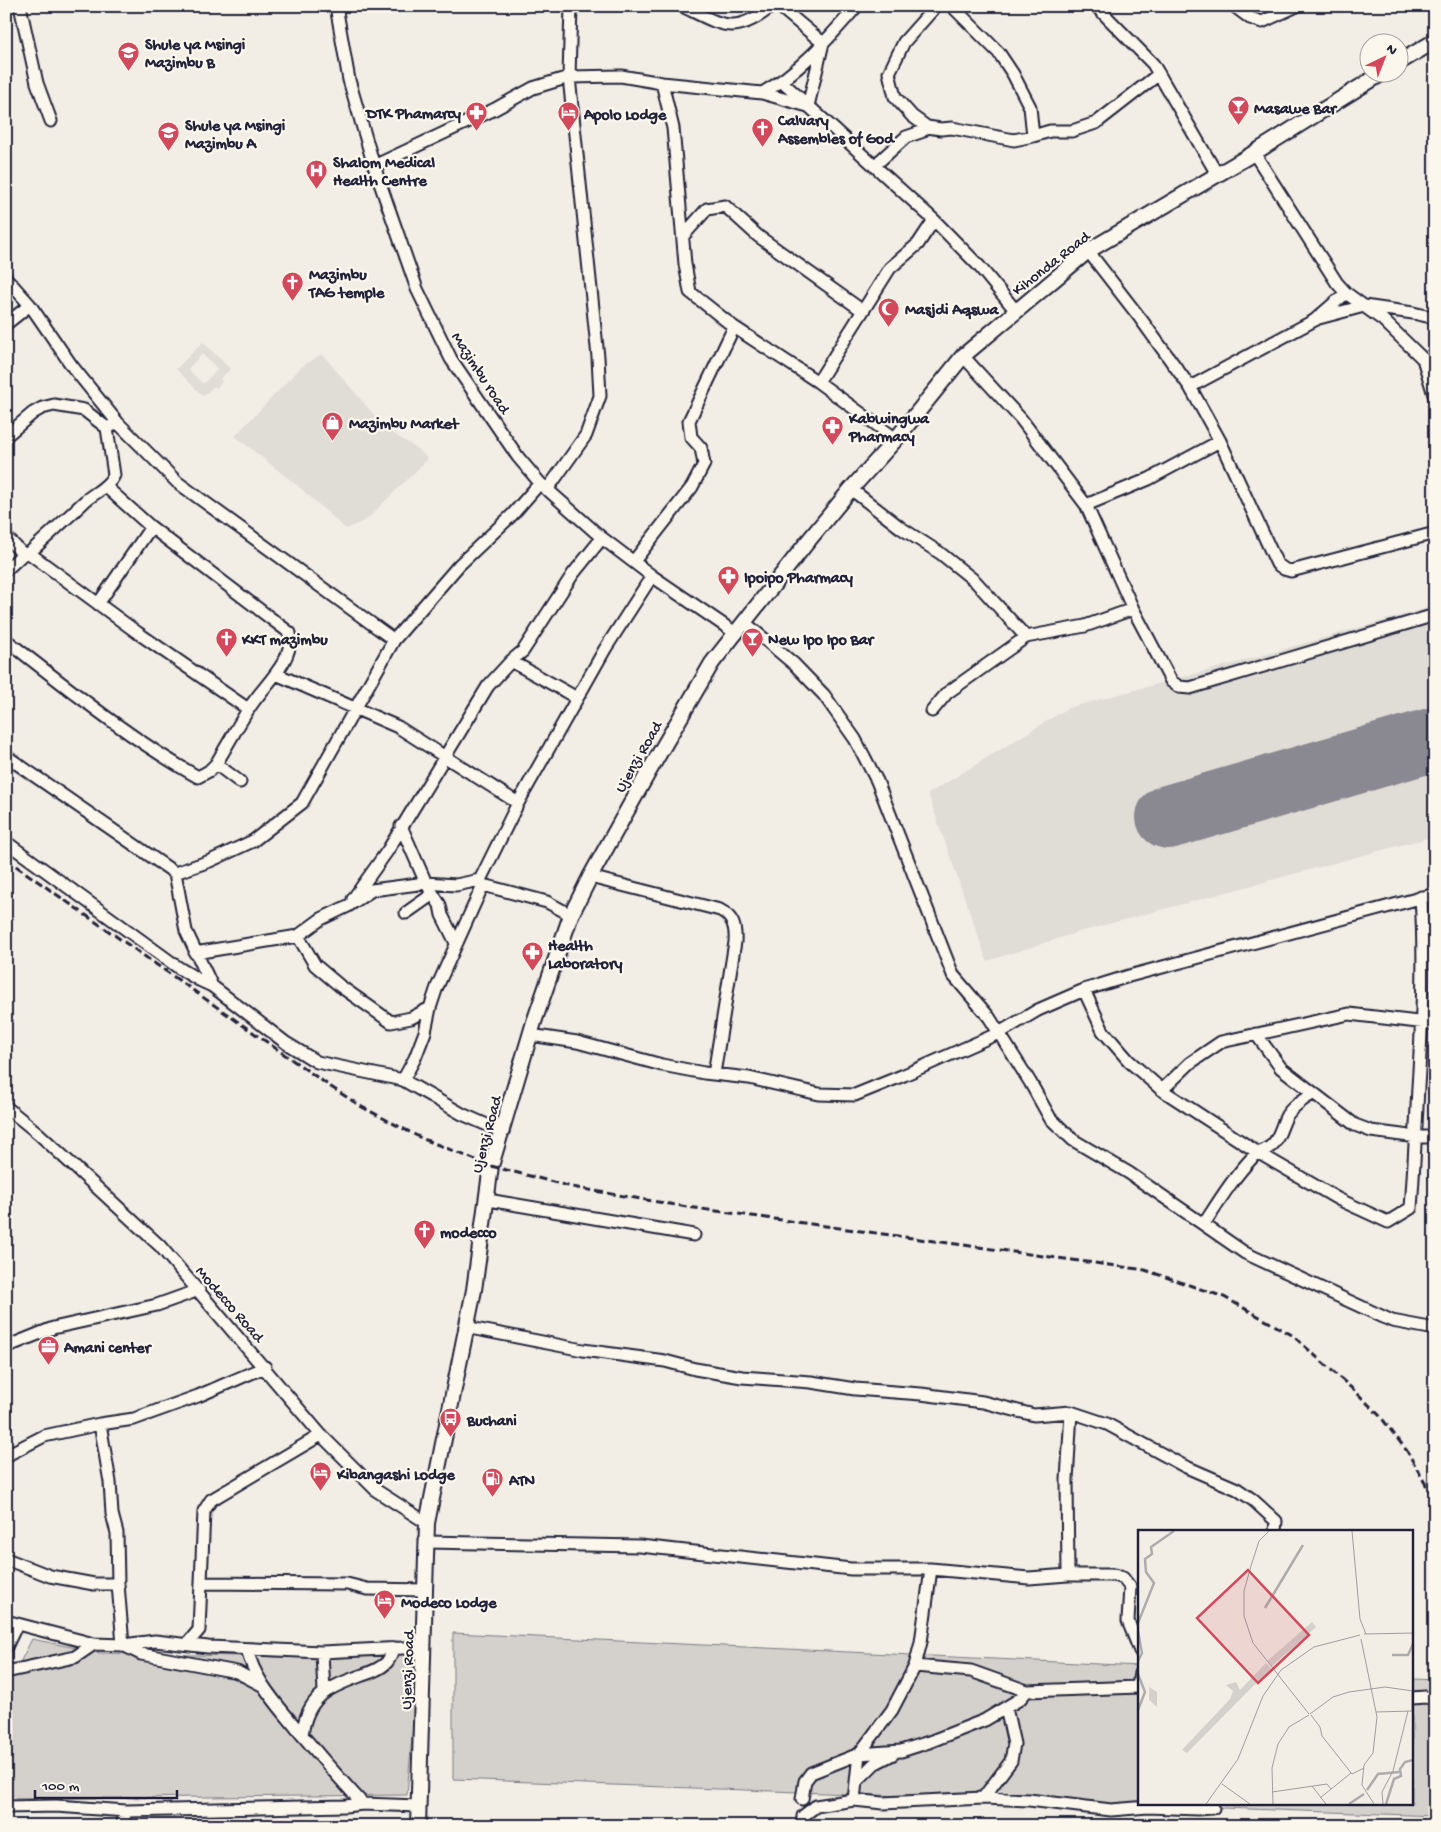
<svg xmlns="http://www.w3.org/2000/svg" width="1441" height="1832" font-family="'Gochi Hand',sans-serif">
	<rect width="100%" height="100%" fill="#f2eee5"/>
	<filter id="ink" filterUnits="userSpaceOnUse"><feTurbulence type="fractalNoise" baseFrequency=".02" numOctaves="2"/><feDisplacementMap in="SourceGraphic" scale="10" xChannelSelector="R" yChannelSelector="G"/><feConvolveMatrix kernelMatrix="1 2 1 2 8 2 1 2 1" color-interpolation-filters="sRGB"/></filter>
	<g filter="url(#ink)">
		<path fill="#e0dcd6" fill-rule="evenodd" d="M 203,342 L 230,369 L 220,379 L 222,382 L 216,388 L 214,386 L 203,396 L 176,369 ZM 202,354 L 218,369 L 203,384 L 188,369 Z
			M 322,354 L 387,430 L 419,450 L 428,459 L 366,520 L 346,529 L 298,486 L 235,436 L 301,367 Z
			M 1435,606 L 1435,836 L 1079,932 L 987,961 L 928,794 L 1068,708 L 1232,664 Z"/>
		<path fill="#d4d1cc" stroke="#7b7a84" d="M 453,1633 L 1140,1666 L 1140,1803 L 1412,1803 L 1412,1679 L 1435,1680 L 1435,1816 L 453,1779 Z
			M 32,1639 L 100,1653 L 334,1658 L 419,1653 L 407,1795 L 6,1799 L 6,1672 L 15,1672 Z"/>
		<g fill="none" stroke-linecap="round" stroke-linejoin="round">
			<path stroke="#8a8890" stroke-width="64" d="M 1168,817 L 1435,739"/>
			<defs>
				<path id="minor" d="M 20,6 L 37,83 L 51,121
					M 336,6 L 349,80 L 374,166 L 417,289 L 451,359 L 518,457 L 540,483 L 602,538 L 652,576 L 734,632
					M 682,6 C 722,25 734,37 772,6
					M 952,6 L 999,53 L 1013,74 L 1030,107 L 1033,136
					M 1096,6 L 1153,64 L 1217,174
					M 1234,6 L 1250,18 L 1262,22 L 1297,6
					M 781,81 L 934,220 L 979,266 L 1016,311
					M 662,83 L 673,128 L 685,264 L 690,292 L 734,327 L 818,382 L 896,439
					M 762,93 L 808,106 L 823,43 L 779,6
					M 927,127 L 912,116 L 895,97 L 889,73 L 904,42 L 936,6
					M 374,166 L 495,109 L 533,88 L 569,77 L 621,76 L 662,83 L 762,93 C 799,73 829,38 857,6
					M 874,166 L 906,137 L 921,132 L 927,127 L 941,129 L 952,128 L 1014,140 L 1033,136 L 1050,131 L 1072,131 L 1096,123 L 1159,74
					M 683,236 L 707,209 L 725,206 L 758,236 L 863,311
					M 1088,251 L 1140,318 L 1190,387 L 1220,441 L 1277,564 L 1284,569 L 1291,571 L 1435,533
					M 6,278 L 30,305 L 72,366 L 118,423 L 177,482 L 394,640
					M 1346,293 L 1383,320 L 1423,359 L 1435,398
					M 1319,318 L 1364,306 L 1413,313 L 1435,318
					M 6,324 L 30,305
					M 963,356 L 1021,419 L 1086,505 L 1133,609 L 1171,681 L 1179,687 L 1190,688 L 1435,615
					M 818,382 L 890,268 L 918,244 L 934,220
					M 1190,387 L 1315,320 L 1346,293 L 1337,283 L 1254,153
					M 6,436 L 33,413 L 42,408 L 54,405 L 84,410 L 107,428
					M 851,489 L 901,528 L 940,553 L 975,581 L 1026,637
					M 547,490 L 586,435 L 600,396 L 598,357 L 569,77 L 571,6
					M 1086,505 L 1149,479 L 1220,441
					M 6,537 L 23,554 L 29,553 L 138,633 L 248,709
					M 29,553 C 48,536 66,519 85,501 C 94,493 109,487 114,475 L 107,428 L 118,423
					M 634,561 L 692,487 L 704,464 L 701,448 L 691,437 L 689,421 L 734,327
					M 6,570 L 23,554
					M 98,604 L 151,527
					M 744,622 L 794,664 L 824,695 L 855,739 L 877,781 L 953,975 L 989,1017 L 1030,1082 L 1050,1118 L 1073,1140 L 1129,1173 L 1245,1253 L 1392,1321 L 1435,1329
					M 6,640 C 68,688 130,739 198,777 L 209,771 L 216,764 C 227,746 237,727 248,710 C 262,686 294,663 290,633 L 151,527 L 105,486
					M 511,661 L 577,698
					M 932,711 L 947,693 L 1026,637 L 1085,626 L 1133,609
					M 6,756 L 175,873 L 210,861 L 253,841 L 302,803 L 394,640 L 459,565 L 512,515 L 540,483
					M 216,764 L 240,782
					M 518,803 L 605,649 L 652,576
					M 401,826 L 426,883 L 440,905 L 442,915 L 456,943
					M 6,842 L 179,968 L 199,980 L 212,986
					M 175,873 L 186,931 L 212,986 L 286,1043 L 317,1062 L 403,1080 L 462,1114 L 503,1132
					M 590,877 L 720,910 C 733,917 736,927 735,942 L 714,1074
					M 483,885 L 547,902 L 571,915
					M 353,899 L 388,850 L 488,686 L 511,661 L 523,651 L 573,574 L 602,538
					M 406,913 L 433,894
					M 298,936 L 315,965 L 340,986 L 391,1022 L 411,1018 L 430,1008
					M 195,953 L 298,936 L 321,919 L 348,906 L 372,890 L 426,883 L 456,885 L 480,880 L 518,803 L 398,727 L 276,674
					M 1084,990 L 1103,1031 L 1129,1061 L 1162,1090 L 1257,1152 L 1338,1199 L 1388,1222 L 1411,1208 C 1414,1168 1416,1127 1418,1087 C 1422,1024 1425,961 1421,897
					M 1256,1034 L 1281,1068 L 1355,1125 L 1371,1131 L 1417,1137 L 1435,1137
					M 530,1035 L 577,1042 L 662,1065 L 704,1073 L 749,1078 L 819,1094 L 855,1095 L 904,1075 L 999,1033 L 1038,1010 L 1084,990 L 1129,976 L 1435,894
					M 403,1080 L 415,1058 L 425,1032 L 430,1008 L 437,987 L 483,885 L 480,880
					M 1162,1090 L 1190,1063 L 1221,1042 L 1349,1014 L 1435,1024
					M 6,1107 L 39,1134 L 160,1246 L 321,1435 L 377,1491 L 427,1523
					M 488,1200 L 694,1235
					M 1204,1224 C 1219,1201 1233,1178 1252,1158 C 1258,1151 1268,1151 1274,1143 C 1280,1135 1282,1124 1287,1115 C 1294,1105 1304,1099 1314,1093
					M 465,1327 L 583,1350 L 665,1361 L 695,1369 L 742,1377 L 811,1382 L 855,1389 L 921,1394 L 983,1402 L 1034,1415 L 1071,1412 L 1107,1424 L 1184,1466 L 1237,1489 L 1253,1500 L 1276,1521 L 1275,1531
					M 6,1347 L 53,1328 L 157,1305 L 199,1290
					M 100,1424 L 110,1482 L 112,1514 L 117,1533 L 118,1584 L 123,1645 L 141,1654 L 237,1672 L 262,1685
					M 6,1457 L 11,1453 L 44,1436 L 100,1424 L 134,1419 L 198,1396 L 265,1367
					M 427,1542 L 640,1546 L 851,1569 L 931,1569 L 1029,1578 L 1068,1575 L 1067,1480 L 1071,1412
					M 6,1559 L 50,1576 L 94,1584 L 118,1584
					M 1068,1575 L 1114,1575 L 1123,1578 L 1130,1587 L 1128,1621 L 1140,1651
					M 202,1583 L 347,1584 L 367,1589 L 426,1590
					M 6,1621 L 94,1644 L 123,1645 L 155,1641 L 208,1647 L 322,1652 L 424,1647
					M 187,1644 L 199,1630 L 204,1511 L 211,1500 L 321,1435
					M 6,1647 L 17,1624
					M 247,1649 C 254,1680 277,1704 297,1729 C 318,1754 340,1779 363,1804
					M 322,1652 L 324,1692
					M 915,1666 L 971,1671 L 1027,1691 L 1140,1687
					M 6,1672 L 75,1657 L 94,1644
					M 1138,1687 L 1140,1673
					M 1412,1698 L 1425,1697 L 1435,1699
					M 302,1735 C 307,1697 327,1688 360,1676 C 369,1673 381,1669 387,1662 C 390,1658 392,1653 395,1648
					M 857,1781 L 874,1764 L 893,1754
					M 983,1798 L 1011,1761 L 1014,1744 L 1006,1708
					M 802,1799 L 805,1781 L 811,1773 L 859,1754 L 901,1751 L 929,1742 L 985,1720 L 1020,1699 L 1027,1691
					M 854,1800 L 883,1803 L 983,1798 L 1029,1800 L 1111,1810 L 1148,1807 L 1197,1809 L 1213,1808 L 1212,1803
					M 6,1807 L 56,1806 L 126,1811 L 345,1806 L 363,1804 L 418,1806
					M 122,1826 L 126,1811
					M 802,1826 L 803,1816 L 816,1806 L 854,1800 L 859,1754 L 892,1710 L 915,1666 L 921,1642 L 931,1569"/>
				<path id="tertiary" d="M 1398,63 L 1435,41
					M 418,1826 L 427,1523 L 474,1290 L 491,1166 L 534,1022 L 571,915 L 590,877 L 648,773 L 712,663 L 809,540 L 851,489 L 896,439 L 963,356 L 1088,251 L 1254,153 L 1384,72"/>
			</defs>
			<use href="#minor" stroke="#22223b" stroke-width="15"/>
			<use href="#tertiary" stroke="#22223b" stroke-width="18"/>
			<use href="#minor" stroke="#fbf7ec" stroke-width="11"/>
			<use href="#tertiary" stroke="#fbf7ec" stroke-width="14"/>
			<path stroke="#22223b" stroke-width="3" stroke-dasharray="8 4" stroke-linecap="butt" d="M 6,859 L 328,1085 L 362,1107 L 421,1138 L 491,1166 L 572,1187 L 687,1207 L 1145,1270 L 1224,1297 L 1292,1335 L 1357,1393 L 1380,1416 L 1407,1451 L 1435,1501"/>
		</g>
	</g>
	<defs>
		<symbol id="school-pin" viewBox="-11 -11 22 30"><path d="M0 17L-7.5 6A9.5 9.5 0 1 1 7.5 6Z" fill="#d1495b" stroke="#fbf7ec"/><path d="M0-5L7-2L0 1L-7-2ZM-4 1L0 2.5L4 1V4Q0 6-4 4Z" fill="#fff"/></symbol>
		<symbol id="bar-pin" viewBox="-11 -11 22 30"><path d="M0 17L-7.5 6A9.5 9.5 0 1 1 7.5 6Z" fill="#d1495b" stroke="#fbf7ec"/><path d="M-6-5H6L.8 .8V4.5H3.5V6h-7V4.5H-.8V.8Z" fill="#fff"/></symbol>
		<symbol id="pharmacy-pin" viewBox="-11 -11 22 30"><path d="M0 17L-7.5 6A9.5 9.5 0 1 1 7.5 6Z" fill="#d1495b" stroke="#fbf7ec"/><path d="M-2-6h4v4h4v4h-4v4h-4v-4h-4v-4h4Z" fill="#fff"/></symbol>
		<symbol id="hotel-pin" viewBox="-11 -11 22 30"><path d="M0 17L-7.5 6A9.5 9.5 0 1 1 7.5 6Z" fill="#d1495b" stroke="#fbf7ec"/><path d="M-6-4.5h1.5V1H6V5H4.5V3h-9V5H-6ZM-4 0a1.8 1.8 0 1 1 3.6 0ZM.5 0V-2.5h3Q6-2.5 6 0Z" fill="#fff"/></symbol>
		<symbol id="church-pin" viewBox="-11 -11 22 30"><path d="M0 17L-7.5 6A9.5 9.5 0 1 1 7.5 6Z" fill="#d1495b" stroke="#fbf7ec"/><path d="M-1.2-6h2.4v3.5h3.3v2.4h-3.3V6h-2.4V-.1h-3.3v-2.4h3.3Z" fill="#fff"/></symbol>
		<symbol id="hospital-pin" viewBox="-11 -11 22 30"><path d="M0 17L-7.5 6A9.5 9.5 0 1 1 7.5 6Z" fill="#d1495b" stroke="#fbf7ec"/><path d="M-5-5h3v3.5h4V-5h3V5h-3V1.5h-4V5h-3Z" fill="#fff"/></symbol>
		<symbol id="mosque-pin" viewBox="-11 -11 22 30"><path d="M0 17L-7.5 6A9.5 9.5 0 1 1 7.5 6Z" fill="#d1495b" stroke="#fbf7ec"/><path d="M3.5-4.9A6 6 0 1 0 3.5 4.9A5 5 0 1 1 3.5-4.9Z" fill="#fff"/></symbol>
		<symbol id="shop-pin" viewBox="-11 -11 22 30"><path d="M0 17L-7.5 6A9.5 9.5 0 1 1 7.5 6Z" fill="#d1495b" stroke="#fbf7ec"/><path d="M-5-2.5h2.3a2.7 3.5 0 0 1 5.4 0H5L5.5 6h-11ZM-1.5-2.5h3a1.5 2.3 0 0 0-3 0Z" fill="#fff"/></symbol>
		<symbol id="office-pin" viewBox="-11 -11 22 30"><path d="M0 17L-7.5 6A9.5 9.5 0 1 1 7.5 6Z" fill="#d1495b" stroke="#fbf7ec"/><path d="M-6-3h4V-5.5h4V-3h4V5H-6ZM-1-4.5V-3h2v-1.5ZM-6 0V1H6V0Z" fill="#fff"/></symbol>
		<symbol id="bus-pin" viewBox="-11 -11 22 30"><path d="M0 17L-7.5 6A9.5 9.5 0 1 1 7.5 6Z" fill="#d1495b" stroke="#fbf7ec"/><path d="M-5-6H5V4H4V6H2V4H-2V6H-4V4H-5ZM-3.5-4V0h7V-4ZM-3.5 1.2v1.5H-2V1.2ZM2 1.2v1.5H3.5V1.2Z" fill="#fff"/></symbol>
		<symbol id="fuel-pin" viewBox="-11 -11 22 30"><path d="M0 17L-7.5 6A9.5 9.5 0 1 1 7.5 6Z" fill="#d1495b" stroke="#fbf7ec"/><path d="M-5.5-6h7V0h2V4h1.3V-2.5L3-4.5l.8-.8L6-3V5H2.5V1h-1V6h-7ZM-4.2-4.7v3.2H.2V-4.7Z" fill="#fff"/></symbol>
	</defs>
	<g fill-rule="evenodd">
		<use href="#school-pin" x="116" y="40" width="25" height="34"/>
		<use href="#bar-pin" x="1226" y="94" width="25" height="34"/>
		<use href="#pharmacy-pin" x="464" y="100" width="25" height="34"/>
		<use href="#hotel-pin" x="556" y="100" width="25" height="34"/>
		<use href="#church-pin" x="750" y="116" width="25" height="34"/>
		<use href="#school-pin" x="156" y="120" width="25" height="34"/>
		<use href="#hospital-pin" x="304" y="158" width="25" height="34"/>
		<use href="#church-pin" x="280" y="270" width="25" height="34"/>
		<use href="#mosque-pin" x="876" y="296" width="25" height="34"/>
		<use href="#shop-pin" x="320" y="410" width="25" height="34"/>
		<use href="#pharmacy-pin" x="820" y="414" width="25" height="34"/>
		<use href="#pharmacy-pin" x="716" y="564" width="25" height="34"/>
		<use href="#church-pin" x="214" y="626" width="25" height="34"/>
		<use href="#bar-pin" x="740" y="626" width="25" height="34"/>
		<use href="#pharmacy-pin" x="520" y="940" width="25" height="34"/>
		<use href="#church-pin" x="412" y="1218" width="25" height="34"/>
		<use href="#office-pin" x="36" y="1334" width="25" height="34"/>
		<use href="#bus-pin" x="438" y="1406" width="25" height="34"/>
		<use href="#hotel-pin" x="308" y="1460" width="25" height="34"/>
		<use href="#fuel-pin" x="480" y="1466" width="25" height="34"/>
		<use href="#hotel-pin" x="372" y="1588" width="25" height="34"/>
	</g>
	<g text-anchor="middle" stroke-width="4.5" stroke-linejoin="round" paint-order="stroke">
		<g font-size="16" font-weight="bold" fill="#22223b" stroke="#fbf7ec" text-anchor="start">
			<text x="145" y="49">Shule ya Msingi<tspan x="145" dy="18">Mazimbu B</tspan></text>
			<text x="1254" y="113">Masawe Bar</text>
			<text x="461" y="118" text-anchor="end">DTK Phamarcy</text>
			<text x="584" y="119">Apolo Lodge</text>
			<text x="778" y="125">Calvary<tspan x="778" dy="18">Assembles of God</tspan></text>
			<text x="185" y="130">Shule ya Msingi<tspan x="185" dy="18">Mazimbu A</tspan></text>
			<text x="333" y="167">Shalom Medical<tspan x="333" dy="18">Health Centre</tspan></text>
			<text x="309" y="279">Mazimbu<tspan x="309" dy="18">TAG temple</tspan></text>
			<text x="905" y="314">Masjdi Aqswa</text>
			<text x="849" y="423">Kabwingwa<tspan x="849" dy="18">Pharmacy</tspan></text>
			<text x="349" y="428">Mazimbu Market</text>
			<text x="744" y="582">Ipoipo Pharmacy</text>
			<text x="242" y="644">KKT mazimbu</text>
			<text x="768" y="644">New Ipo Ipo Bar</text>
			<text x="548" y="950">Health<tspan x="548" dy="18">Laboratory</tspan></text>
			<text x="440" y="1237">modecco</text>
			<text x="64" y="1352">Amani center</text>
			<text x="467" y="1425">Buchani</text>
			<text x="337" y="1479">Kibangashi Lodge</text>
			<text x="509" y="1485">ATN</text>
			<text x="401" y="1607">Modeco Lodge</text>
		</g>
		<g font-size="16" fill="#22223b" stroke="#fbf7ec">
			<text transform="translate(1050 262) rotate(-38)" y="6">Kihonda Road</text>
			<text transform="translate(482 372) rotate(57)" y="6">Mazimbu road</text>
			<text transform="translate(637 756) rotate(-60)" y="6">Ujenzi Road</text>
			<text transform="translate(485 1134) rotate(-75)" y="6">Ujenzi Road</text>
			<text transform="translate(231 1303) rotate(49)" y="6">Modecco Road</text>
			<text transform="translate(406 1670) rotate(-88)" y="6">Ujenzi Road</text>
		</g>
	</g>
	<g transform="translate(1138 1530)">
		<rect width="275" height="275" fill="#f2eee5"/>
		<path d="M 174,92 L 178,97 L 134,136 L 129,131 ZM 128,133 L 133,138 L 49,223 L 44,220 L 92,169 L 95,161 L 88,155 L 98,152 L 102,160 ZM 11,157 L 19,162 L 19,177 L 11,170 Z" fill="#d4d1cc"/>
		<path fill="none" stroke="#aeabad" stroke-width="2.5" d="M 127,78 L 165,15M 0,93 L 16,53 L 8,42 L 7,29 L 14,24 L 13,17 L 36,1M 0,101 L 4,123 L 0,131M 254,125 L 270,125 L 275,114M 0,144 L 7,162 L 0,180M 229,260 L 240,244 L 261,242M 211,274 L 226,264M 248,274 L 256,249 L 263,246 L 262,239 L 267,232 L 275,230"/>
		<path fill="none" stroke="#9f9ca1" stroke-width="1" d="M 131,1 L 121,11 L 113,36 L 106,61 L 106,86 L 115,113 L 142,147M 214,1 L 222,89 L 228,104M 226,104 L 275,103M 223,109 L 239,187 L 235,223 L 226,235 L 224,255M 141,146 L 171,184M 238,182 L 274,181 L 274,161M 172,184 L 195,167 L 211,162 L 247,157 L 275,161M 173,185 L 182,197 L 184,206 L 214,244 L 226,238M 84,254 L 112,274M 224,255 L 236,274M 174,256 L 188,274M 134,262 L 189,254 L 193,259M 182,268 L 213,243M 68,274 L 100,229 L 125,166 L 143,140 L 176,117 L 222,105M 135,274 L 134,238 L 140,214 L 151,197 L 171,185M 245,274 L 244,262 L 255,241 L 270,181"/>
		<path fill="#d1495b" fill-opacity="0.15" stroke="#d1495b" stroke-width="2.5" d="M 110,40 L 171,105 L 120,153 L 59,88 Z"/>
		<rect width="275" height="275" fill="none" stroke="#22223b" stroke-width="2.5"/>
	</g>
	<rect width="1441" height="1832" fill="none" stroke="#fbf7ec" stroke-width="25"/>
	<rect x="12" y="12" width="1416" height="1807" fill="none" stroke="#22223b" stroke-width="2" filter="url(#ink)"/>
	<g transform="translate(1384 58) rotate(43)"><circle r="24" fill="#fbf7ec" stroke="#a4a2a5"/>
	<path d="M0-4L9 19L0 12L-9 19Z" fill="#d1495b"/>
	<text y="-8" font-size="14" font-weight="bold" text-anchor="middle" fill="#22223b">N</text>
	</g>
	<path d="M35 1790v8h142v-8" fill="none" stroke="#22223b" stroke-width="2.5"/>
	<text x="42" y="1790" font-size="15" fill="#22223b" stroke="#fbf7ec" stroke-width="4" paint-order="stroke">100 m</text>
</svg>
